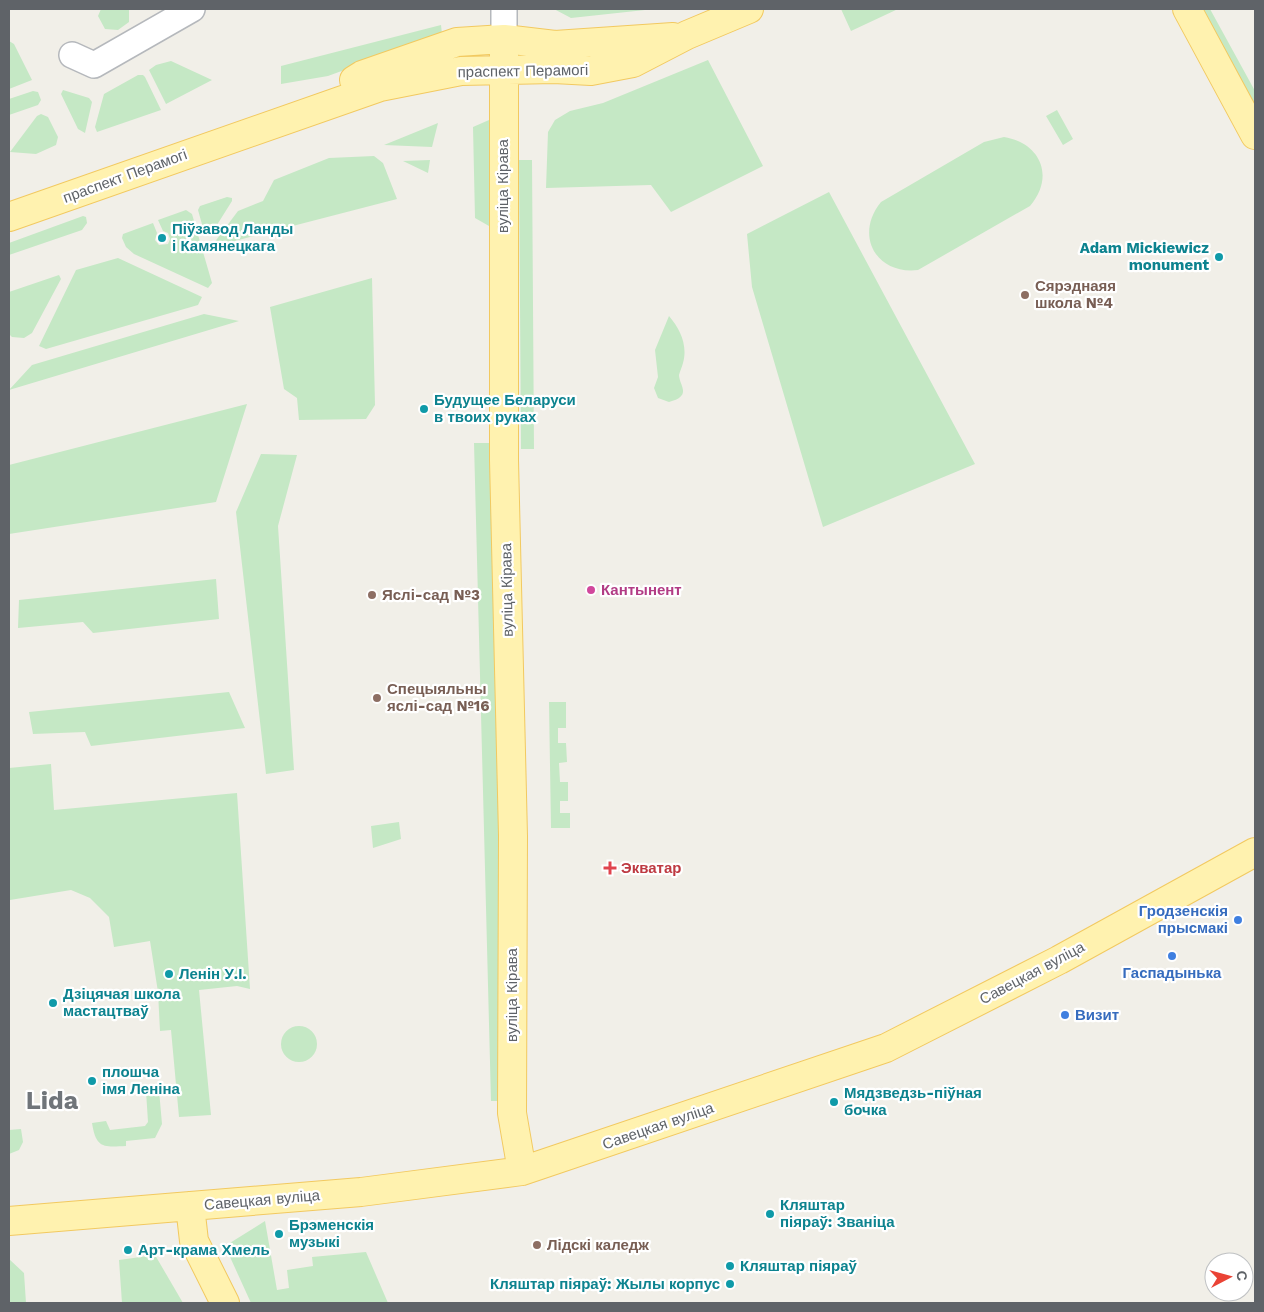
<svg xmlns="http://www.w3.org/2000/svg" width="1264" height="1312" font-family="'Work Sans',sans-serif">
	<rect width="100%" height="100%" fill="#f1efe8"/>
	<path fill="#c5e8c5" d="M 101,9 L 129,9 L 129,22 L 118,30 L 105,29 L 98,16 Z
		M 554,9 L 644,9 L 645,10 L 571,18 Z
		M 841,9 L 898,9 L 851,31 Z
		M 1199,9 L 1210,9 L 1255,91 L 1255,115 Z
		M 441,25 L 442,34 L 328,76 L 281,84 L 281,66 Z
		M 9,41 L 14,44 L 32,80 L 9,89 Z
		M 708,60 L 763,166 L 671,212 L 651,185 L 546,188 L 548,132 L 555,120 L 570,111 L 603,103 Z
		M 171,61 L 212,80 L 166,104 L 149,70 L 156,65 Z
		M 138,75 L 143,75 L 145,77 L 161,110 L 97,132 L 95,127 L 104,94 Z
		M 63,90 L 89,98 L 92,102 L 85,133 L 78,129 L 61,94 Z
		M 33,91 L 38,92 L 41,100 L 38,105 L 9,115 L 9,99 Z
		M 1057,110 L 1073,139 L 1063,145 L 1046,116 Z
		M 41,114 L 48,117 L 58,137 L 56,145 L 36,154 L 10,152 L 37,116 Z
		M 489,120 L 489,226 L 475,218 L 473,127 Z
		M 438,123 L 432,147 L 384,145 Z
		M 1004,137 C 1041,143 1055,177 1030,206 L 918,270 C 876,275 854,235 881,202 L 984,142 Z
		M 374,156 L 383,163 L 397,199 L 211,247 L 238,211 L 263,201 L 274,180 L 329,158 Z
		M 430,160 L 428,173 L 403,161 Z
		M 519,160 L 532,160 L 534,449 L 521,449 Z
		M 829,192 L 975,464 L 823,527 L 752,287 L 747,234 Z
		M 227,197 L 232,198 L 232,201 L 210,236 L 205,235 L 198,210 L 200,206 Z
		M 186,210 L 192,214 L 212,283 L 208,288 L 134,254 L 126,247 L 122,238 L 123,234 L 153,223 L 157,233 L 155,240 L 159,245 L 168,244 L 170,239 L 168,233 L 163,231 L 158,220 Z
		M 83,216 L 86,217 L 87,223 L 82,230 L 9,255 L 9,243 Z
		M 118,258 L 202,297 L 198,305 L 46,349 L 39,346 L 76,270 Z
		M 59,275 L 61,279 L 32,333 L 24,338 L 12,337 L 9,334 L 9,292 Z
		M 372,278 L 375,405 L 366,419 L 299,420 L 297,398 L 284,389 L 270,307 Z
		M 204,314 L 239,321 L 9,390 L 32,365 Z
		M 669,316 C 680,329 688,345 683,363 C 682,367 680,371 679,375 C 679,385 693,396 669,402 L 658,398 L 654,388 L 658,377 L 655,350 Z
		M 247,404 L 216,502 L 9,534 L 9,465 Z
		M 474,443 L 490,443 L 505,1101 L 491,1101 Z
		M 261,454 L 297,455 L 278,526 L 294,770 L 266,774 L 236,512 Z
		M 216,579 L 219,619 L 93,633 L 83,622 L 18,628 L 19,600 Z
		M 229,692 L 245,728 L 91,746 L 85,732 L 33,734 L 29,712 Z
		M 549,702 L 566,702 L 566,728 L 558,728 L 558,743 L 566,743 L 567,762 L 559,763 L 560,782 L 568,782 L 568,801 L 560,801 L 560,813 L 570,813 L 570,828 L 551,828 Z
		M 51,764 L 54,810 L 237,793 L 250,989 L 237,986 L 199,990 L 211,1115 L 179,1117 L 171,1030 L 160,1031 L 158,992 L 150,941 L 114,947 L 109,917 L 90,898 L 71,890 L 10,900 L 9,768 Z
		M 399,822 L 401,839 L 373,848 L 371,826 Z
		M281 1044a18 18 0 1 1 36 0a18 18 0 1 1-36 0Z
		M 159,1090 L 162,1124 L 155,1138 L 126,1141 L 126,1146 C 104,1147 96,1149 92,1123 L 106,1121 L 110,1130 L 145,1126 L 148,1122 L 146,1091 Z
		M 21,1129 L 23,1142 L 19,1150 L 9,1154 L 9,1130 Z
		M 265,1221 L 277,1290 L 289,1288 L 287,1270 L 313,1266 L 312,1257 L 366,1252 L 388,1303 L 251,1303 L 225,1246 Z
		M 155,1255 L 183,1303 L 122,1303 L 119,1260 Z
		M 9,1259 L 24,1273 L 26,1303 L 9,1303 Z"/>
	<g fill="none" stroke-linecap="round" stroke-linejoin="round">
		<defs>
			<path id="minor" d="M 504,39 L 504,9
				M 72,55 L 94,65 L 192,9"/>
			<path id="major" d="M 1187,9 L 1255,135
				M 504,39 L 504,460 L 513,836 L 512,1113 L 522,1171
				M 354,80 L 362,75 L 457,42 L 504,39 L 555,45 L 673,37
				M 9,217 L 380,87 L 461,71 L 554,69 L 591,71 L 633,63 L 687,35 L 749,9
				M 190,1206 L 194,1241 L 225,1303
				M 9,1221 L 361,1192 L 522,1171 L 886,1048 L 1059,960 L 1255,852"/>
		</defs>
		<use href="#minor" stroke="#b5b8bc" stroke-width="28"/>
		<use href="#major" stroke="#f2c960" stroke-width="30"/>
		<use href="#minor" stroke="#fff" stroke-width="25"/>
		<use href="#major" stroke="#fff2af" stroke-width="28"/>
	</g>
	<g fill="#0f9aa8" stroke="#fff" stroke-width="2">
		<circle cx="162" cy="238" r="5"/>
		<circle cx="1219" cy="257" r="5"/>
		<circle cx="424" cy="409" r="5"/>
		<circle cx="169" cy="974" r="5"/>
		<circle cx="53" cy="1003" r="5"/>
		<circle cx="92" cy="1081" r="5"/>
		<circle cx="834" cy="1102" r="5"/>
		<circle cx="770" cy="1214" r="5"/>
		<circle cx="279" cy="1234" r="5"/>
		<circle cx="128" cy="1250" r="5"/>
		<circle cx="730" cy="1266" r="5"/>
		<circle cx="730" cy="1284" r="5"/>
	</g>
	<g fill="#8d6e63" stroke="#fff" stroke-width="2">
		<circle cx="1025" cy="295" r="5"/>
		<circle cx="372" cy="595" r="5"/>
		<circle cx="377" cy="698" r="5"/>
		<circle cx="537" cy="1245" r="5"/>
	</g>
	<circle fill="#d1479c" stroke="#fff" stroke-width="2" cx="591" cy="590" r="5"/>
	<path fill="#e0444e" stroke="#fff" stroke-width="2" d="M607.5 860.5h5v5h5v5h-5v5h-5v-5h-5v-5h5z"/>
	<g fill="#3f7fe0" stroke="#fff" stroke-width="2">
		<circle cx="1238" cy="920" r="5"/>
		<circle cx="1172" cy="956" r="5"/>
		<circle cx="1065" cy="1015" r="5"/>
	</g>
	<g text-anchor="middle" stroke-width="4.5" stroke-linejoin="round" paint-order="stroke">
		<g font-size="15" fill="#5f6368" stroke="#fff">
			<text transform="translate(523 71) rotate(-1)" y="5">праспект Перамогі</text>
			<text transform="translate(125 176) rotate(-20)" y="5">праспект Перамогі</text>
			<text transform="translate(503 186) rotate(-90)" y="5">вуліца Кірава</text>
			<text transform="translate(507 590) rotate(-91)" y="5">вуліца Кірава</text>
			<text transform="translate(1032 973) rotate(-28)" y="5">Савецкая вуліца</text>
			<text transform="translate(512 995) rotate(-90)" y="5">вуліца Кірава</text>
			<text transform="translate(658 1126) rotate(-19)" y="5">Савецкая вуліца</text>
			<text transform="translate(262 1200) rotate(-5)" y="5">Савецкая вуліца</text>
		</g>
		<g font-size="15" font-weight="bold" fill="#0d838f" stroke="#fff" text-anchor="start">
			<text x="172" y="234">Піўзавод Ланды<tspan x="172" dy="17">і Камянецкага</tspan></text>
			<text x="1209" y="253" text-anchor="end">Adam Mickiewicz<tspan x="1209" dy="17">monument</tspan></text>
			<text x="434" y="405">Будущее Беларуси<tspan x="434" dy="17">в твоих руках</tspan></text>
			<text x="179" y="979">Ленін У.І.</text>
			<text x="63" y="999">Дзіцячая школа<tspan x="63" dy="17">мастацтваў</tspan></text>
			<text x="102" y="1077">плошча<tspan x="102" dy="17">імя Леніна</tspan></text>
			<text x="844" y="1098">Мядзведзь-піўная<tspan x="844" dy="17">бочка</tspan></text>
			<text x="780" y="1210">Кляштар<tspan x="780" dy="17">піяраў: Званіца</tspan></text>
			<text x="289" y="1230">Брэменскія<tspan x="289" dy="17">музыкі</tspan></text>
			<text x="138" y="1255">Арт-крама Хмель</text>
			<text x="740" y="1271">Кляштар піяраў</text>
			<text x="720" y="1289" text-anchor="end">Кляштар піяраў: Жылы корпус</text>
		</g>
		<g font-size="15" font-weight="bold" fill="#785e54" stroke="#fff" text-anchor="start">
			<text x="1035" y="291">Сярэднаяя<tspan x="1035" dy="17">школа №4</tspan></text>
			<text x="382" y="600">Яслі-сад №3</text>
			<text x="387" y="694">Спецыяльны<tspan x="387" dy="17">яслі-сад №16</tspan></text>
			<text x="547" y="1250">Лідскі каледж</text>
		</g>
		<g font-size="15" font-weight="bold" fill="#b23c85" stroke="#fff" text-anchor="start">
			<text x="601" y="595">Кантынент</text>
		</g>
		<g font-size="15" font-weight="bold" fill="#be3a42" stroke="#fff" text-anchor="start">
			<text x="621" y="873">Экватар</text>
		</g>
		<g font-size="15" font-weight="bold" fill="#366cbe" stroke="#fff" text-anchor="end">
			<text x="1228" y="916">Гродзенскія<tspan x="1228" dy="17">прысмакі</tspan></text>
			<text x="1172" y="978" text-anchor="middle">Гаспадынька</text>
			<text x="1075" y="1020" text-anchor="start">Визит</text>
		</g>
		<g font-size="25" font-weight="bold" fill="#70757a" stroke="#fff">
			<text x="52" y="1109">Lida</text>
		</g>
	</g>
	<rect width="1264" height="1312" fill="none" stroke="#5f6368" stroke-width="20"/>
	<g transform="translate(1229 1277) rotate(84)"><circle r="24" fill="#ffffff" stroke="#bfc1c3"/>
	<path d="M0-4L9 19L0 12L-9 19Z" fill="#ea4335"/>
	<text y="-8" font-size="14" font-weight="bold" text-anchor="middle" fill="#5f6368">С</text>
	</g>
</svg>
